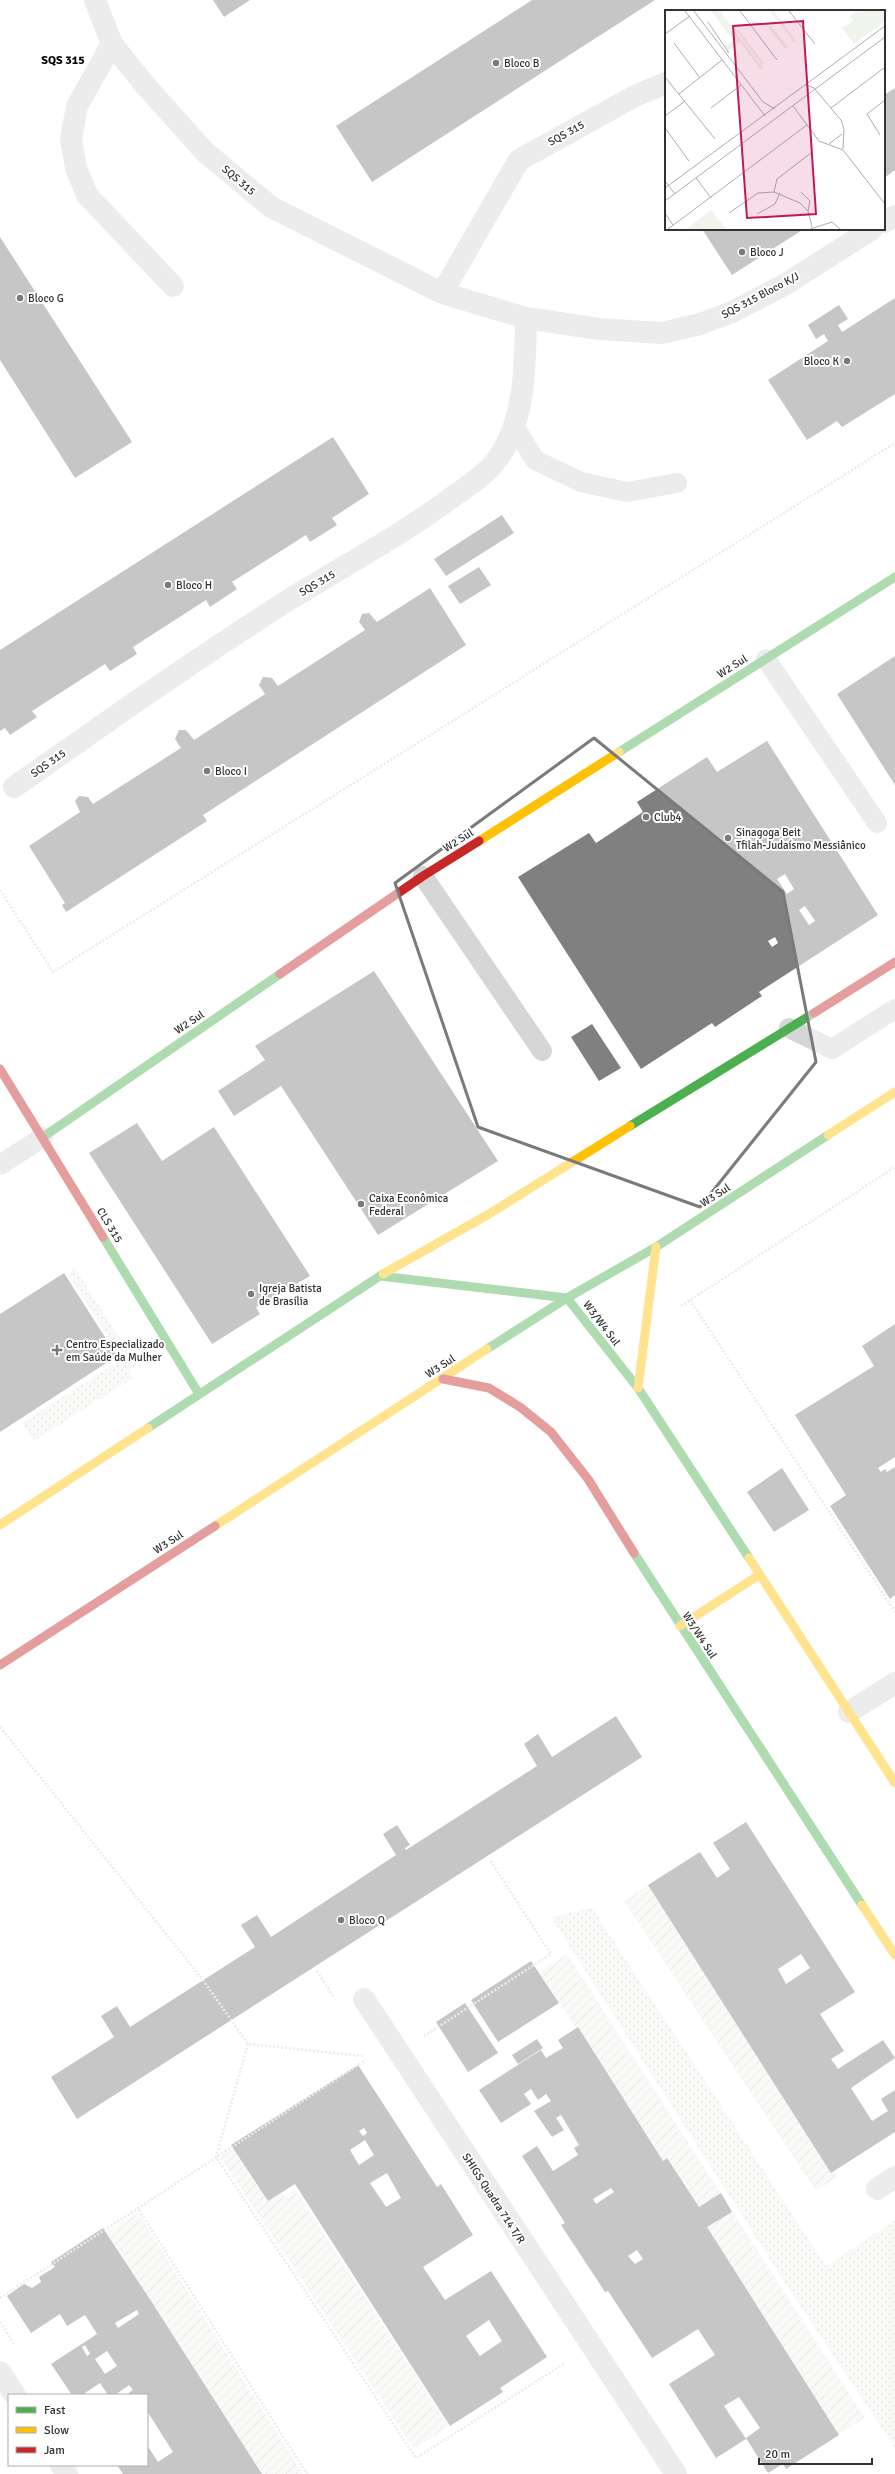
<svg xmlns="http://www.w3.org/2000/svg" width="895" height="2474" font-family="Signika,sans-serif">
	<defs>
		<pattern id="grass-dots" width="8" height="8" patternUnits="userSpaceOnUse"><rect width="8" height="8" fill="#f1f4ed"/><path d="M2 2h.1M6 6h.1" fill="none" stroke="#cfd2cc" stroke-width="1.8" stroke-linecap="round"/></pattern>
		<pattern id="garden-furrows" width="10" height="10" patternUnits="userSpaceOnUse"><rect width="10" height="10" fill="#f1f4ed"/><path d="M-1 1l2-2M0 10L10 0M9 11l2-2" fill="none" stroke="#cfd2cc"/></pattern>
	</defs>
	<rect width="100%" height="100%" fill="#fff"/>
	<path fill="url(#grass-dots)" d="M 75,1268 L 137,1365 L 128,1370 L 133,1378 L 34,1441 L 22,1423 L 122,1359 L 68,1274 Z
		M 592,1908 L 826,2266 L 895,2220 L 895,2448 L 791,2292 L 551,1917 Z"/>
	<path fill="url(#garden-furrows)" d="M 650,1884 L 837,2177 L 816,2191 L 624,1901 Z
		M 567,1954 L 865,2418 L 838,2435 L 539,1971 Z
		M 259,2132 L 252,2148 L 284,2196 L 295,2189 L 449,2426 L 414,2449 L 220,2157 Z
		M 138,2213 L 303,2474 L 260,2474 L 107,2232 Z"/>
	<path fill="#808080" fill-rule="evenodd" d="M 213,0 L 250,0 L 224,17 Z
		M 532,0 L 655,0 L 372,182 L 336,126 Z
		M 895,88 L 895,170 L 884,178 L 884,95 Z
		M 702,229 L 804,229 L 732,275 Z
		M 0,237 L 132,442 L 75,478 L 0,360 Z
		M 895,298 L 895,394 L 842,427 L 837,421 L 807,440 L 768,380 L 828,341 L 824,334 L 816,339 L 808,325 L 839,305 L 848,319 L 838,325 L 842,332 Z
		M 333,437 L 369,494 L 332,518 L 337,525 L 310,542 L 306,535 L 232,582 L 237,589 L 210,607 L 206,600 L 133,647 L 137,654 L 110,671 L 105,664 L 32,711 L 37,717 L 10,735 L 5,728 L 0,731 L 0,650 Z
		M 502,515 L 514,533 L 446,576 L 434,559 Z
		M 479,567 L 491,585 L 460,604 L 448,586 Z
		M 430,588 L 466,645 L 203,815 L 207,821 L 66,912 L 62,905 L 65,903 L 29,846 L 80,812 L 75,801 L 79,796 L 88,797 L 93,804 L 181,748 L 175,739 L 179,730 L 186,730 L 194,740 L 265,694 L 259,685 L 263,677 L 272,678 L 278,686 L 365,630 L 359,622 L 362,614 L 369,613 L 377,622 Z
		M 895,656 L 895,785 L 837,694 Z
		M 767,741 L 878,915 L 759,992 L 762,996 L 715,1027 L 712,1023 L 641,1069 L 518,877 L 589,833 L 596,843 L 643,812 L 637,802 L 707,757 L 717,772 ZM 785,874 L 794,889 L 787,894 L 777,879 ZM 805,906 L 815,921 L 809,925 L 799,910 ZM 775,937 L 778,943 L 772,947 L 768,941 Z
		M 374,971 L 498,1161 L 378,1235 L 281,1086 L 234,1116 L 218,1091 L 265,1060 L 255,1046 Z
		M 592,1024 L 621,1068 L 599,1081 L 571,1037 Z
		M 137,1123 L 162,1161 L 214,1127 L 310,1276 L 256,1307 L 260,1314 L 212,1344 L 89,1153 Z
		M 64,1273 L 117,1356 L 0,1432 L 0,1314 Z
		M 895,1324 L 895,1457 L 878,1468 L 881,1472 L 885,1469 L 887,1472 L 895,1467 L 895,1595 L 890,1599 L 830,1506 L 846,1495 L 795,1415 L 874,1366 L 862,1346 Z
		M 782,1468 L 809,1510 L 774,1532 L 747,1492 Z
		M 616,1716 L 642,1757 L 77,2119 L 51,2077 L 114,2037 L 101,2016 L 117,2006 L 130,2027 L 255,1947 L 241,1925 L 257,1915 L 271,1937 L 396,1855 L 383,1834 L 397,1825 L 410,1845 L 405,1848 L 406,1850 L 537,1766 L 524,1744 L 538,1734 L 552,1757 Z
		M 746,1822 L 855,1992 L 820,2014 L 844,2051 L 831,2059 L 838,2069 L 883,2040 L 895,2058 L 851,2088 L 872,2121 L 888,2111 L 881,2099 L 895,2090 L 895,2132 L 831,2173 L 648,1885 L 700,1852 L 717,1878 L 730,1869 L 713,1843 ZM 801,1954 L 810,1968 L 786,1984 L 778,1969 Z
		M 531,1961 L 559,2003 L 498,2042 L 471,2000 Z
		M 465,2003 L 498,2053 L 468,2072 L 436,2022 Z
		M 578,2027 L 663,2161 L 667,2158 L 699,2207 L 721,2193 L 732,2212 L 707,2227 L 839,2435 L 786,2469 L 783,2464 L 768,2473 L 746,2438 L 760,2428 L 739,2397 L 724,2406 L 746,2439 L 716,2458 L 669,2384 L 715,2355 L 698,2329 L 652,2358 L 608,2291 L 605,2292 L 561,2225 L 565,2223 L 522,2156 L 537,2146 L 553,2171 L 578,2155 L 574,2148 L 579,2145 L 561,2115 L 556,2118 L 564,2130 L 552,2137 L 534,2111 L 551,2101 L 546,2094 L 538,2100 L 531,2089 L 524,2094 L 531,2104 L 501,2123 L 479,2090 L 541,2050 L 546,2058 L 563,2048 L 558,2040 ZM 611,2188 L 614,2192 L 596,2204 L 593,2199 ZM 637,2250 L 643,2259 L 635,2264 L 628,2256 Z
		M 537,2039 L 543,2048 L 518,2064 L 512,2055 Z
		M 358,2065 L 437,2187 L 441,2184 L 473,2235 L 423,2267 L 445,2300 L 491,2271 L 547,2357 L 500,2388 L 503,2392 L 450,2426 L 295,2184 L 268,2201 L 231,2145 ZM 364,2128 L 367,2133 L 363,2136 L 359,2131 ZM 365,2140 L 374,2155 L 359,2165 L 350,2150 ZM 387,2173 L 401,2198 L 386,2207 L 370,2183 ZM 489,2320 L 502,2341 L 480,2356 L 466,2336 Z
		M 103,2228 L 151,2301 L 262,2474 L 123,2474 L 117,2465 L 147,2465 L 147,2445 L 158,2462 L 173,2452 L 147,2411 L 147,2395 L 126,2395 L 133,2390 L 129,2385 L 115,2395 L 108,2395 L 100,2383 L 82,2395 L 72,2395 L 51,2364 L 97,2334 L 85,2315 L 67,2326 L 60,2314 L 31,2333 L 7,2296 L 24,2284 L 32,2288 L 41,2282 L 39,2277 L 55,2267 L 51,2262 ZM 137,2310 L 139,2314 L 118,2328 L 115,2323 ZM 85,2345 L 90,2354 L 87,2356 L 82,2347 ZM 107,2351 L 117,2366 L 105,2374 L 95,2359 Z"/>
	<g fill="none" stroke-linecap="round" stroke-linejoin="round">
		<path stroke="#d5d5d5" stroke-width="2.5" stroke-dasharray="2 2" stroke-linecap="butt" d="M 0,890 L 53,972 L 895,443
			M 690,1300 L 895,1612
			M 681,1306 L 895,1167
			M 0,1727 L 203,1980 L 248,2044 L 363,2056
			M 317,1971 L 333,1996
			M 424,2036 L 551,1954 L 490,1860
			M 248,2044 L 216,2157 L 416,2458 L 565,2363
			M 139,2210 L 307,2474
			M 0,2298 L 366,2060
			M 0,2322 L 14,2344"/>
		<path stroke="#d6d6d6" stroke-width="20" d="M 514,426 L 535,460 L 581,482 L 627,492 L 677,483
			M 766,659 L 877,823
			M 423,876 L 542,1051
			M 789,1028 L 832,1049 L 895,1009
			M 0,1165 L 43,1137"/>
		<path stroke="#d6d6d6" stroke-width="22" d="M 95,0 L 112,44 L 145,85 L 205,152 L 271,207 L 442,293 L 526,318 L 599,329 L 662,333 L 700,324 L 732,312 L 786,284 L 872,229
			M 112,44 L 77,106 L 71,139 L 76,168 L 87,195 L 173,286
			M 884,222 L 895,216
			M 442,293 L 519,160 L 635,96 L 666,83
			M 14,787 C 104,724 194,660 287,601 C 343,566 402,535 455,495 C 470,485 489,472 499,457 C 526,417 525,364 526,318
			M 849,1712 L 895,1683
			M 364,1999 L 676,2474
			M 877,2189 L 895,2177
			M 0,2372 L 15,2395
			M 61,2465 L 67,2474"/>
		<path stroke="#4caf50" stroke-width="9" d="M 619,752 L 895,577
			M 630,1126 L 814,1013
			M 43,1137 L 280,974
			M 103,1237 L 199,1394
			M 380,1276 L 567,1298
			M 567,1298 L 638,1388 L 749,1558
			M 487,1349 L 567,1298 L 656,1247 L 828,1135
			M 148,1428 L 383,1274
			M 634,1553 L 862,1905"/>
		<path stroke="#ffc107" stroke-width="9" d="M 479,841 L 619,752
			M 828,1135 L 895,1092
			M 383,1274 L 489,1214 L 630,1126
			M 638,1388 L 656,1247
			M 0,1525 L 148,1428
			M 215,1526 L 487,1349
			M 749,1558 L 895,1783
			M 680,1626 L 759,1575
			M 862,1905 L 895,1955"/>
		<path stroke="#c62828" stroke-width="9" d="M 280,974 L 423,876 L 479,841
			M 814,1013 L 895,962
			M 0,1069 L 103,1237
			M 443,1379 L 489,1388 L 520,1407 L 551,1432 L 588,1479 L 634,1553
			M 0,1665 L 215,1526"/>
	</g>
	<path d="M0 0H895V2474H0ZM 594,738 L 783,892 L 816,1062 L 700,1207 L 478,1127 L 395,883 Z" fill="#fff" fill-opacity=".55" fill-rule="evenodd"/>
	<path fill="none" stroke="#7a7a7a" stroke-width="3" stroke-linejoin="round" d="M 594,738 L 783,892 L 816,1062 L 700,1207 L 478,1127 L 395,883 Z"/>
	<g fill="#7a7a7a" stroke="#fff" stroke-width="1.5">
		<circle cx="496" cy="63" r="4"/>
		<circle cx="742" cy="252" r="4"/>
		<circle cx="20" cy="298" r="4"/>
		<circle cx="847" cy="361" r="4"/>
		<circle cx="168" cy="585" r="4"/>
		<circle cx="207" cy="771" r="4"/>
		<circle cx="646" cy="817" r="4"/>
		<circle cx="728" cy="838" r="4"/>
		<circle cx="361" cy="1204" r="4"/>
		<circle cx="251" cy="1294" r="4"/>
		<path d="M55 1344h4v4h4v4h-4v4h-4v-4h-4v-4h4z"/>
		<circle cx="341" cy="1920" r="4"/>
	</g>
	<g text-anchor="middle" stroke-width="4" stroke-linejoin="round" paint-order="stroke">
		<g font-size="11" fill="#323232" stroke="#fff" text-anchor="start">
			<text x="504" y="67">Bloco B</text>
			<text x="750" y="256">Bloco J</text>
			<text x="28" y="302">Bloco G</text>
			<text x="839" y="365" text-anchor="end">Bloco K</text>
			<text x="176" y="589">Bloco H</text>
			<text x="215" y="775">Bloco I</text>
			<text x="654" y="821">Club4</text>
			<text x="736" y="836">Sinagoga Beit<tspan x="736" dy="13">Tfilah-Judaísmo Messiânico</tspan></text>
			<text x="369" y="1202">Caixa Econômica<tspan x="369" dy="13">Federal</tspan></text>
			<text x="259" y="1292">Igreja Batista<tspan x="259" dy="13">de Brasília</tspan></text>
			<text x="66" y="1348">Centro Especializado<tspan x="66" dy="13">em Saúde da Mulher</tspan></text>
			<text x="349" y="1924">Bloco Q</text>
		</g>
		<g font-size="11" fill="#323232" stroke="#fff">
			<text transform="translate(566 133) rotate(-29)" y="4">SQS 315</text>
			<text transform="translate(239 180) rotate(40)" y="4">SQS 315</text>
			<text transform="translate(760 295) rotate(-28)" y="4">SQS 315 Bloco K/J</text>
			<text transform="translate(317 583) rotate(-31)" y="4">SQS 315</text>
			<text transform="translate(732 666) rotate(-32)" y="4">W2 Sul</text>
			<text transform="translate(48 763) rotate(-35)" y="4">SQS 315</text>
			<text transform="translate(458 840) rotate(-32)" y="4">W2 Sul</text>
			<text transform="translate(189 1022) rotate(-34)" y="4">W2 Sul</text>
			<text transform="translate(715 1195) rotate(-33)" y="4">W3 Sul</text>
			<text transform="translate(110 1225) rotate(59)" y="4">CLS 315</text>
			<text transform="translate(602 1323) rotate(53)" y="4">W3/W4 Sul</text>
			<text transform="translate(440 1366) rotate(-33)" y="4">W3 Sul</text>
			<text transform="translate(168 1542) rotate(-33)" y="4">W3 Sul</text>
			<text transform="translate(700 1635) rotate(57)" y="4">W3/W4 Sul</text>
			<text transform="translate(494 2198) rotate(57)" y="4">SHIGS Quadra 714 T/R</text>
		</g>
		<g font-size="12" font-weight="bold" fill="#000" stroke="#fff">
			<text x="63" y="64">SQS 315</text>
		</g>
	</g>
	<g transform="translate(665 10)">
		<rect width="220" height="220" fill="#fff"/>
		<path d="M 46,1 L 55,1 L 98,58 L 95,59 L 75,32 L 63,41 L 59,36 L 69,31 ZM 191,1 L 194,6 L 192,1 L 220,1 L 220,11 L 189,34 L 177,18 L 188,11 L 185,6 ZM 46,200 L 61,219 L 21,219 Z" fill="#f1f4ed"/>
		<path d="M 105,1 L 109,1 L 131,31 L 129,32 ZM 106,16 L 123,37 L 120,39 L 103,17 ZM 73,19 L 99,53 L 97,55 L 71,20 Z" fill="#f1f4ed"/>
		<path fill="none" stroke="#adadad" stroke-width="1" d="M 20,1 L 100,106M 29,1 L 98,92 L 110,99M 75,1 L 112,50M 124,1 L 150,34M 43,12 L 64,43M 0,24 L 25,6M 9,33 L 35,68M 0,67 L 50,129M 141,75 L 149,78 L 176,110 L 179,119 L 178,139M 14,84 L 57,50M 128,96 L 154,131 L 178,140 L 220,194M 46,98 L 76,75M 166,98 L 220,57M 0,106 L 20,91M 0,118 L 24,151M 215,125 L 202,104 L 220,90M 164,134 L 177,124M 31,168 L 46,188M 0,171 L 10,184M 0,178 L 220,16M 109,182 L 112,169 L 146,143M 136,182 L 145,191 L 143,201M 0,191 L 220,27M 0,203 L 8,215M 64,203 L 93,183 L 109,182 L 135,193 L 143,201 L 147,217M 92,204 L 110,194 L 115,183M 3,219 L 142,115M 145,219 L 167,212 L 175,219"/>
		<path fill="#c2185b" fill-opacity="0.15" stroke="#c2185b" stroke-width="2" d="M 138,11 L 151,204 L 82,208 L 68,16 Z"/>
		<rect width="220" height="220" fill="none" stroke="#323232" stroke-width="2"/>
	</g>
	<rect x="8" y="2394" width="140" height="72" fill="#ffffff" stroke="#adadad"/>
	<rect x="16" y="2407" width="20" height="6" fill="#4caf50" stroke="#adadad"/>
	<text x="44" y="2414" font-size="12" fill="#323232">Fast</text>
	<rect x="16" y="2427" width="20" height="6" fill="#ffc107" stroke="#adadad"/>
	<text x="44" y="2434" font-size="12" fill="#323232">Slow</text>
	<rect x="16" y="2447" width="20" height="6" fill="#c62828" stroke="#adadad"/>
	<text x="44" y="2454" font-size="12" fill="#323232">Jam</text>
	<path d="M759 2458v6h113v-6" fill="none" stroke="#323232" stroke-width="2"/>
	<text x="765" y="2458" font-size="12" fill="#323232" stroke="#ffffff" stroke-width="3" paint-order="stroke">20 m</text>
</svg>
